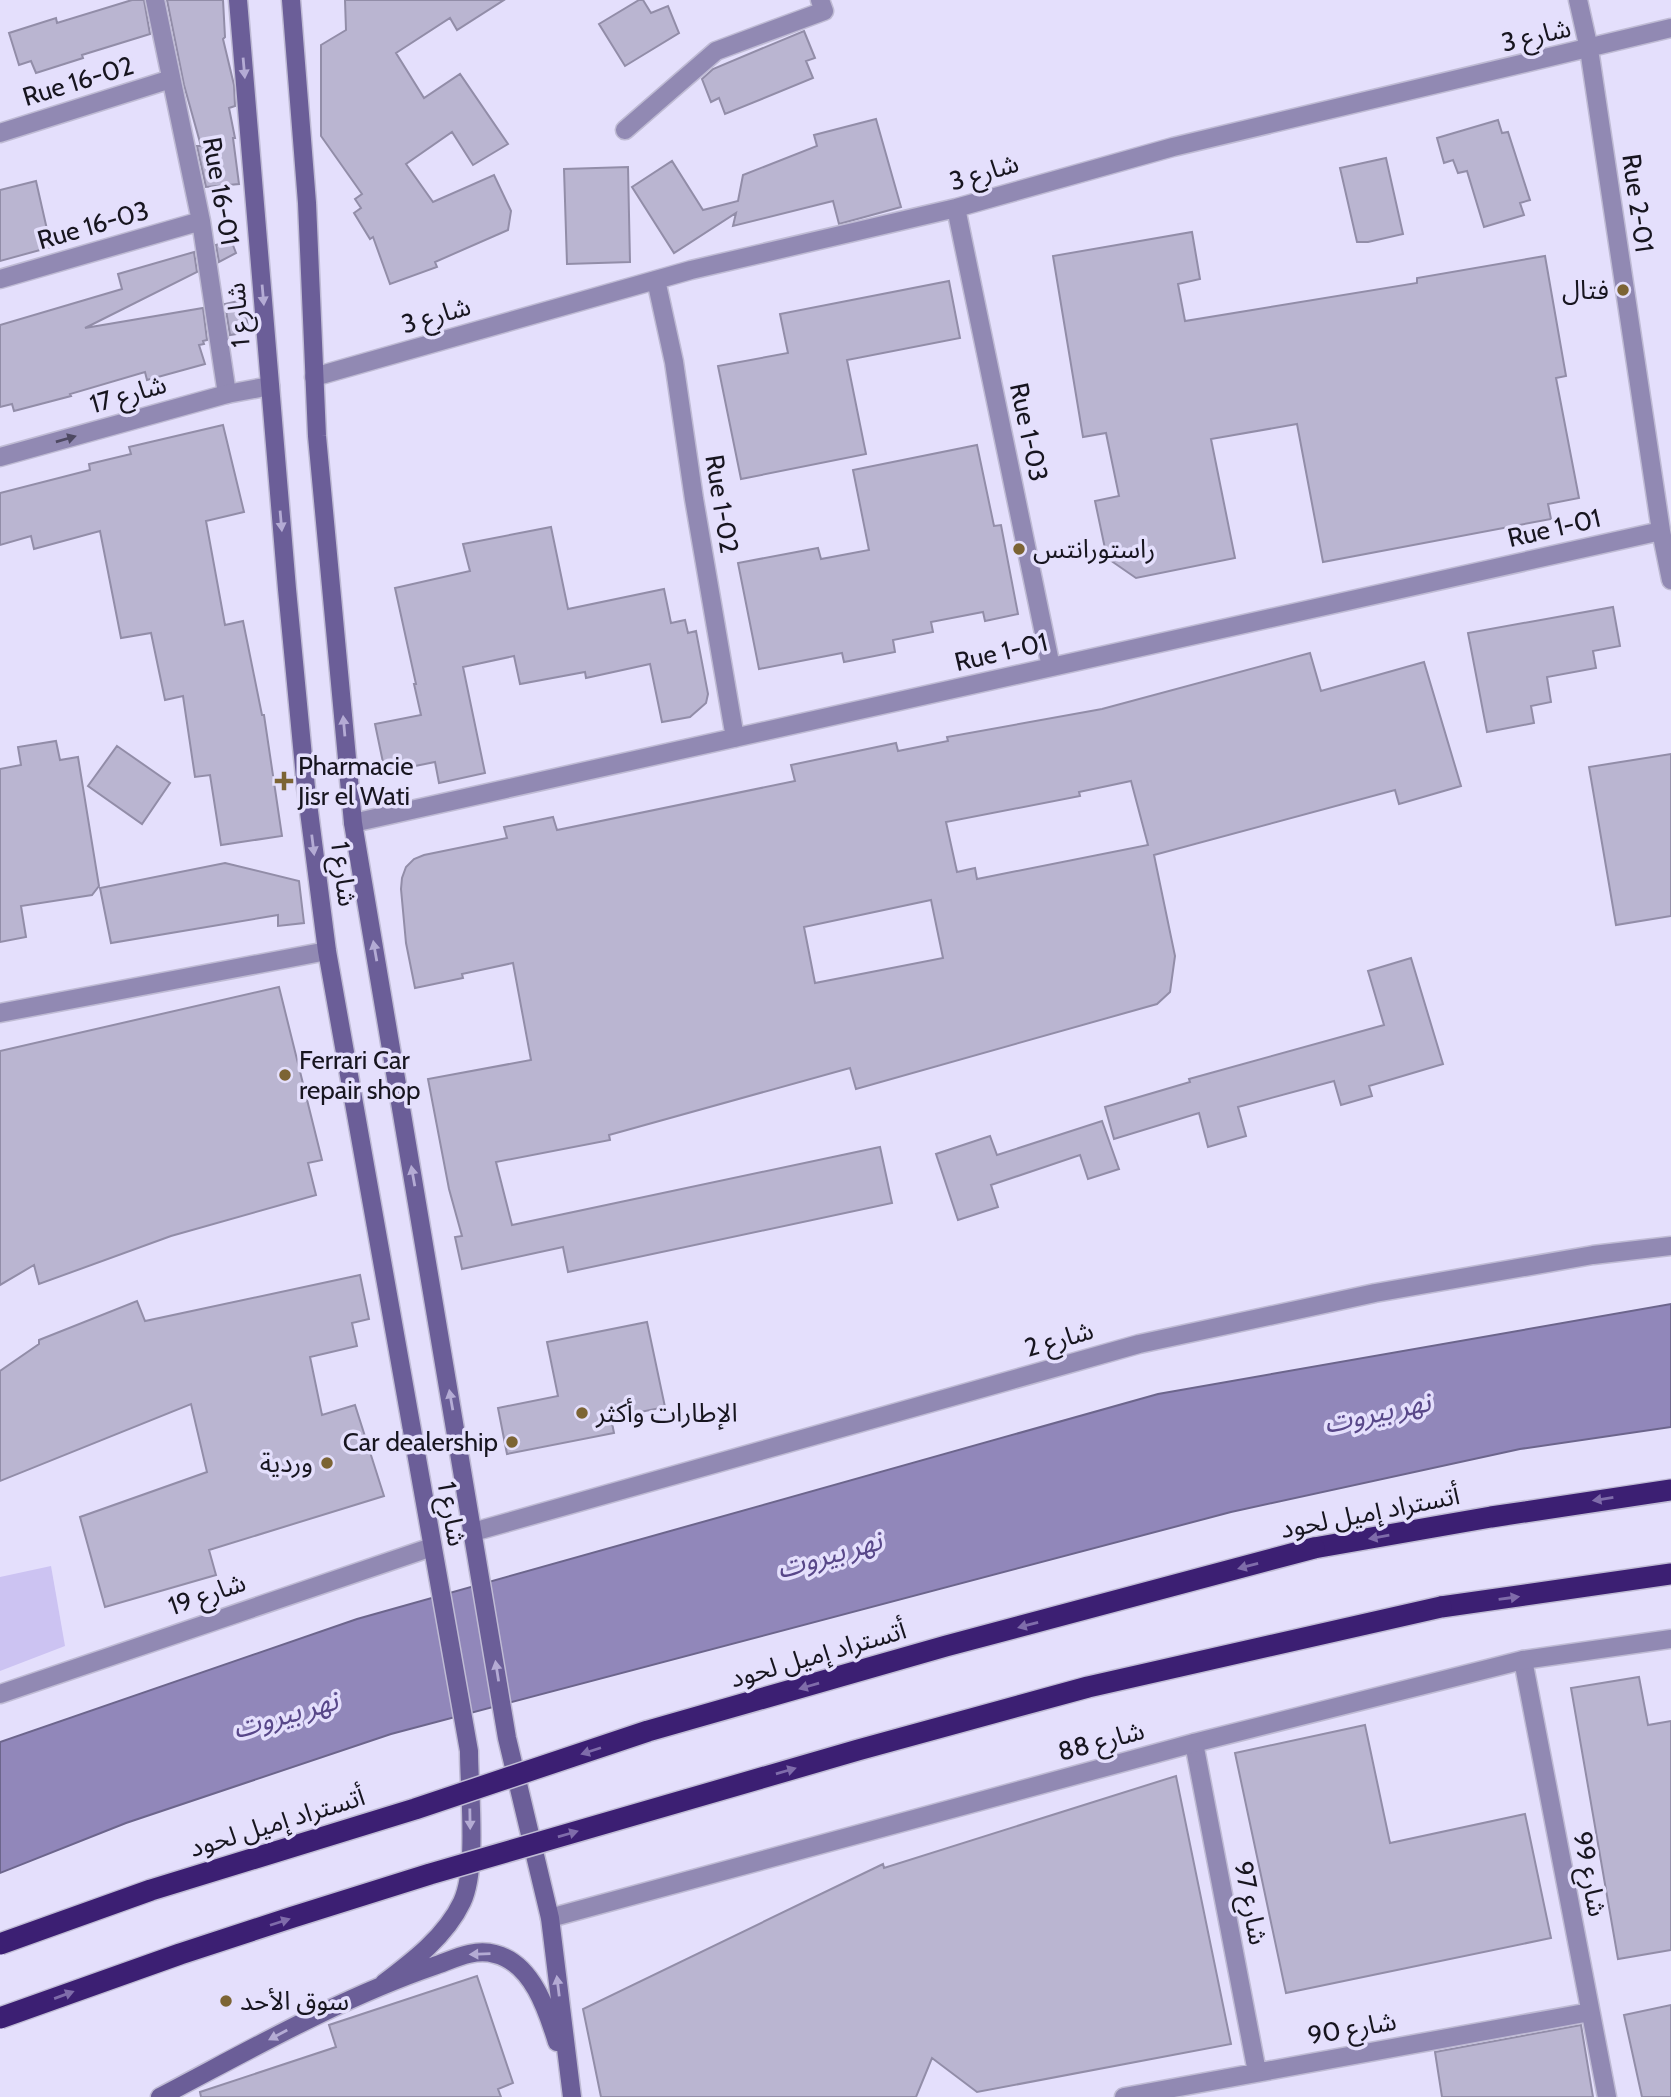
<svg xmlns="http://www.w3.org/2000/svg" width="1671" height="2097" font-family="Cabin,'Noto Sans Arabic',sans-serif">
	<rect width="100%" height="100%" fill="#e4dffc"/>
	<path fill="#ccc3f2" d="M 51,1566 L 65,1646 L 0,1671 L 0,1577 Z"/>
	<path fill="#9187ba" stroke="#6c658c" stroke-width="2" d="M 1671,1304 L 1671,1427 L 1520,1449 L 1231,1512 L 391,1734 L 126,1823 L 0,1873 L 0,1742 L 357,1619 L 1158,1394 Z"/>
	<path fill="#bab5d1" stroke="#928da8" stroke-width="2" fill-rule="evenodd" d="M 132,0 L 144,0 L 150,34 L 82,55 L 83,58 L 36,73 L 31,61 L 19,65 L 9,33 L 56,18 L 57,23 Z
		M 167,0 L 223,0 L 225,37 L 223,39 L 234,85 L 235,106 L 229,108 L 235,138 L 233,138 L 239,184 L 206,187 L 197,146 L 201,146 L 184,85 Z
		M 345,0 L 504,0 L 457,30 L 450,18 L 396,53 L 424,98 L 460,74 L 508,144 L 473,165 L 452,132 L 406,164 L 433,202 L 494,175 L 511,211 L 508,230 L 435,262 L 437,267 L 390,284 L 373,237 L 370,239 L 354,213 L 361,208 L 355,199 L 362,194 L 321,136 L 321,45 L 346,30 Z
		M 639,0 L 643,0 L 651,13 L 668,6 L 679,33 L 625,66 L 599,24 Z
		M 804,31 L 815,58 L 806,61 L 813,78 L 725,114 L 719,98 L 711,102 L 702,79 L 713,69 Z
		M 876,119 L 901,207 L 839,224 L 833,201 L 733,226 L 736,213 L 674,253 L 632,187 L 672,161 L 703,210 L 738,201 L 743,175 L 817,146 L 814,135 Z
		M 1498,120 L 1502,133 L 1508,132 L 1530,200 L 1520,203 L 1524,215 L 1484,227 L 1467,171 L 1458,173 L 1453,160 L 1444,163 L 1437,138 Z
		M 1386,158 L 1403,234 L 1368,242 L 1357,242 L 1340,168 Z
		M 628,167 L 630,262 L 567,264 L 564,169 Z
		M 36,181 L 51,247 L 0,261 L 0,190 Z
		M 1192,232 L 1200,279 L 1178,284 L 1185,321 L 1417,283 L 1417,278 L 1545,256 L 1566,376 L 1556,378 L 1579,498 L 1548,504 L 1551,519 L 1323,562 L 1297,424 L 1211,439 L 1235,558 L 1136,578 L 1107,558 L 1095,501 L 1119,496 L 1106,433 L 1083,437 L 1053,256 Z
		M 231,240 L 236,253 L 219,262 L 216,245 Z
		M 194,252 L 197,272 L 85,328 L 203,308 L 207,340 L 203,341 L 204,344 L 199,345 L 205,364 L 147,380 L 145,372 L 70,394 L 71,396 L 14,411 L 12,404 L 0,407 L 0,325 L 122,289 L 118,274 Z
		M 949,281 L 960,338 L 847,360 L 866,454 L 741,479 L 718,366 L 788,353 L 780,314 Z
		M 243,300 L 249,332 L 230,335 L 225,304 Z
		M 223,425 L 244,512 L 206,521 L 225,625 L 243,621 L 262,715 L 264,715 L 282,836 L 221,845 L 210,775 L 195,777 L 183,696 L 165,700 L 151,633 L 121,638 L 100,531 L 34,549 L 31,536 L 0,545 L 0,493 L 90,470 L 89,464 L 131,454 L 129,447 Z
		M 977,445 L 994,526 L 1001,525 L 1018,614 L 985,621 L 983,612 L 931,622 L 933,632 L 893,640 L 895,652 L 844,662 L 842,653 L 759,669 L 738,563 L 818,548 L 821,559 L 869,550 L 853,470 Z
		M 551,527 L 568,609 L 664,589 L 671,623 L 685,620 L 688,633 L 696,631 L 708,694 L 706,703 L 690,717 L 662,722 L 650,664 L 586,678 L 585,672 L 520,684 L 514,656 L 463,667 L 485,773 L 439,783 L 435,762 L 385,772 L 375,724 L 421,715 L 414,684 L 416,684 L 395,588 L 470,571 L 463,544 Z
		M 1613,607 L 1620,646 L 1593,651 L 1596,668 L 1547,677 L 1551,702 L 1531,706 L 1534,723 L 1487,732 L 1468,633 Z
		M 1310,653 L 1321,691 L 1424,662 L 1461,786 L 1399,804 L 1395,790 L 1154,855 L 1175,956 L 1170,992 L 1157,1004 L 856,1089 L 850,1068 L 609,1135 L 610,1140 L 496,1162 L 512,1225 L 880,1147 L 892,1203 L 568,1272 L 563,1247 L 462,1269 L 455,1237 L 462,1236 L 449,1189 L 428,1079 L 531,1060 L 513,963 L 462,974 L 463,978 L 415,988 L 406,943 L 401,889 L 402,878 L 406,867 L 414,859 L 424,855 L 507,838 L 504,827 L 553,817 L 557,830 L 795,781 L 791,765 L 896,743 L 898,751 L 948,741 L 947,737 L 1102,709 ZM 1131,781 L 1148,845 L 977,879 L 975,868 L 957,872 L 946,822 L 1080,796 L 1079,792 ZM 931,900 L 943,958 L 815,983 L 804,927 Z
		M 56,741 L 60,760 L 78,757 L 99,886 L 92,895 L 21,906 L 26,937 L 0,942 L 0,769 L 21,765 L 18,747 Z
		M 117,746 L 170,783 L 142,824 L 88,786 Z
		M 1671,754 L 1671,916 L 1616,925 L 1589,767 Z
		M 225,863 L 299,881 L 304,923 L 278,926 L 278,915 L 111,943 L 100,888 Z
		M 1411,958 L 1443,1064 L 1369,1086 L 1372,1096 L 1341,1105 L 1334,1081 L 1238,1107 L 1246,1136 L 1208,1147 L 1199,1113 L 1114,1139 L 1105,1107 L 1190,1082 L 1189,1079 L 1384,1025 L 1368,971 Z
		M 279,987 L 322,1160 L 308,1163 L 316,1195 L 171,1236 L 39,1284 L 34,1265 L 0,1285 L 0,1051 Z
		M 1102,1121 L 1119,1169 L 1088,1179 L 1080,1155 L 991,1185 L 998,1207 L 958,1220 L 936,1154 L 990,1136 L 997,1155 Z
		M 360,1275 L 369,1319 L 352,1323 L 357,1346 L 310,1357 L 322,1415 L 355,1405 L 384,1496 L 209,1550 L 216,1575 L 105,1607 L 80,1517 L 207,1472 L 191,1404 L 0,1481 L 0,1371 L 39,1344 L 39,1340 L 137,1301 L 145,1321 Z
		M 647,1322 L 665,1407 L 611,1418 L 614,1433 L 507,1454 L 498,1408 L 558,1396 L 547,1342 Z
		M 1639,1677 L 1648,1725 L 1671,1721 L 1671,1950 L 1618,1959 L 1571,1688 Z
		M 1365,1725 L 1390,1843 L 1525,1814 L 1551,1938 L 1286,1993 L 1235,1753 Z
		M 1176,1776 L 1231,2044 L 977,2092 L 932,2058 L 916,2097 L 601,2097 L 583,2009 L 883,1864 L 884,1868 Z
		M 477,1976 L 513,2083 L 498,2089 L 501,2097 L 201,2097 L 200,2092 L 336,2047 L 329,2025 Z
		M 1671,2005 L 1671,2097 L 1642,2097 L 1624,2015 Z
		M 1581,2025 L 1593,2097 L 1442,2097 L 1435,2052 Z"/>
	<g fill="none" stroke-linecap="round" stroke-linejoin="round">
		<defs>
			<path id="minor" d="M 155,0 L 201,221 L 227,394
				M 1578,0 L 1589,49 L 1661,531 L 1671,580
				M 625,130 L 716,51 L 824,11 L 820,0
				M 0,133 L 171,79
				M 956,208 L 1051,667
				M 0,279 L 201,221
				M 656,280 L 674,362 L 694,499 L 735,738
				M 314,377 L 691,270 L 956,208 L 1173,147 L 1671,28
				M 353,823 L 1661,531
				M 0,1013 L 327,951
				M 473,1532 L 1139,1344 L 1375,1293 L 1593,1255 L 1671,1246
				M 1523,1660 L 1607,2097
				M 1194,1743 L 1257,2072
				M 1124,2097 L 1590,2012"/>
			<path id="tertiary" d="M 0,457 L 227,394 L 270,386
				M 0,1694 L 432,1547
				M 550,1918 L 1194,1743 L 1523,1660 L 1671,1639"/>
			<path id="secondary" d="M 238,0 L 287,589 L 306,788 L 327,951 L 469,1751 C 469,1791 478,1868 462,1902 C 446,1936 413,1961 384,1983
				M 291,0 L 307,203 L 317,436 L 353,823 L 507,1738 L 550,1918 L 572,2097
				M 160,2097 C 250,2050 338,1999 434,1966 C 454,1959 474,1948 495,1954 C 532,1963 547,2010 557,2042"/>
			<path id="motorway" d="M 1314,1548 L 1491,1517 L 1671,1490
				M 1441,1607 L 1671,1574"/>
		</defs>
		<use href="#minor" stroke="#bfbbd4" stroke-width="21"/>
		<use href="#tertiary" stroke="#bfbbd4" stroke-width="21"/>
		<use href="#secondary" stroke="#bfbbd4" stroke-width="21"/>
		<use href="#motorway" stroke="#bfbbd4" stroke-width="24"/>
		<use href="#minor" stroke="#9189b3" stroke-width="18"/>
		<use href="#tertiary" stroke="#9189b3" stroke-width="18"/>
		<use href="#secondary" stroke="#6b5e98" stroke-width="18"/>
		<use href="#motorway" stroke="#3c1f73" stroke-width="21"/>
		<defs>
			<path id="motorway-bridge" d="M 0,1944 L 151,1890 L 415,1809 L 648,1731 L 946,1646 L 1314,1548
				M 0,2018 L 180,1954 L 293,1917 L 430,1874 L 858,1750 L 1088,1687 L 1441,1607"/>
		</defs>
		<use href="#motorway-bridge" stroke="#bfbbd4" stroke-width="24" stroke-linecap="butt"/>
		<use href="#motorway-bridge" stroke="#3c1f73" stroke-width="21"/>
	</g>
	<defs><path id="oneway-solid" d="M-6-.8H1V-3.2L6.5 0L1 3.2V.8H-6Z" transform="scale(1.75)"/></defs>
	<g fill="#b4abd4">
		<use href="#oneway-solid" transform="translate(244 68) rotate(85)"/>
		<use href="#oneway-solid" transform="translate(263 295) rotate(85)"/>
		<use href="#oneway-solid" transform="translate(281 521) rotate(85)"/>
		<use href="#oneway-solid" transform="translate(344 726) rotate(-95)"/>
		<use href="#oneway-solid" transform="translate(313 845) rotate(83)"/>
		<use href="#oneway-solid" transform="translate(375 951) rotate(-100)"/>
		<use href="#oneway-solid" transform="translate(413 1176) rotate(-100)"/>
		<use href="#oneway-solid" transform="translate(451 1400) rotate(-100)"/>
		<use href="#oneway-solid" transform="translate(497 1671) rotate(-99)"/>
		<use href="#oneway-solid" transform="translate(470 1819) rotate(89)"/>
		<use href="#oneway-solid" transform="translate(480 1954) rotate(178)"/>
		<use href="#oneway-solid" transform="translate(558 1986) rotate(-97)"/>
		<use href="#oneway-solid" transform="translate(278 2035) rotate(152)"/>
	</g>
	<use fill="#4e4962" href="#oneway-solid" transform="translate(66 439) rotate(-16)"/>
	<g fill="#7f6caa">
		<use href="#oneway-solid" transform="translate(1603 1499) rotate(171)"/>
		<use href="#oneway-solid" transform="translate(1379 1537) rotate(170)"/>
		<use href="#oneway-solid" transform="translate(1248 1566) rotate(165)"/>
		<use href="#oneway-solid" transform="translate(1509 1598) rotate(-8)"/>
		<use href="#oneway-solid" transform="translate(1028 1625) rotate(165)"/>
		<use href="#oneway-solid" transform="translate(809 1686) rotate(164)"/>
		<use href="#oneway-solid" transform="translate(591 1751) rotate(162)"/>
		<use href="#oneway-solid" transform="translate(786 1771) rotate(-16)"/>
		<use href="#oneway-solid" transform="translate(568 1834) rotate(-16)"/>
		<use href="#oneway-solid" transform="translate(280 1922) rotate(-18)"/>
		<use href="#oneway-solid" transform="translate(64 1995) rotate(-20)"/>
	</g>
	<g fill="#7c6434" stroke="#e4dffc" stroke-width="2.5">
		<circle cx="1623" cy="290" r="7"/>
		<circle cx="1019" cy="549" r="7"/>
		<path d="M280.5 770.5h7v7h7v7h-7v7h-7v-7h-7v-7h7z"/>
		<circle cx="285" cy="1075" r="7"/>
		<circle cx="582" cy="1413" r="7"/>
		<circle cx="512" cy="1442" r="7"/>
		<circle cx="327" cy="1463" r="7"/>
		<circle cx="226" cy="2001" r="7"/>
	</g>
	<g text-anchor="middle" stroke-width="7" stroke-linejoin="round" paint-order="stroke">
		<g font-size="26" fill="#17151f" stroke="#e4dffc">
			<text transform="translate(1536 35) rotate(-13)" y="9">شارع 3</text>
			<text transform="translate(78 81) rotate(-17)" y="9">Rue 16-02</text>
			<text transform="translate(984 172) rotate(-16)" y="9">شارع 3</text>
			<text transform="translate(221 191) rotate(80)" y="9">Rue 16-01</text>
			<text transform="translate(1638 203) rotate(82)" y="9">Rue 2-01</text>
			<text transform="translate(93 225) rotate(-16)" y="9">Rue 16-03</text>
			<text transform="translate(238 315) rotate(-95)" y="9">شارع 1</text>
			<text transform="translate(436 315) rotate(-16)" y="9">شارع 3</text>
			<text transform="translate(128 394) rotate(-16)" y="9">شارع 17</text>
			<text transform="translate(1029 432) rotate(78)" y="9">Rue 1-03</text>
			<text transform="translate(722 504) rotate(81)" y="9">Rue 1-02</text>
			<text transform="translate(1554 528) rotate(-13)" y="9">Rue 1-01</text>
			<text transform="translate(1001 652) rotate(-13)" y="9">Rue 1-01</text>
			<text transform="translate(344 874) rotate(83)" y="9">شارع 1</text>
			<text transform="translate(1059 1339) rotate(-16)" y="9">شارع 2</text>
			<text transform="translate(1370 1512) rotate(-11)" y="9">أتستراد إميل لحود</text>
			<text transform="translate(452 1514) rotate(80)" y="9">شارع 1</text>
			<text transform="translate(207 1594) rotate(-19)" y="9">شارع 19</text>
			<text transform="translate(818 1654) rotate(-16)" y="9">أتستراد إميل لحود</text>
			<text transform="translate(1101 1741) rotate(-15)" y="9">شارع 88</text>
			<text transform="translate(277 1822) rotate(-17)" y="9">أتستراد إميل لحود</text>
			<text transform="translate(1590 1874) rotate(79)" y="9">شارع 99</text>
			<text transform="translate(1251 1903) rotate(79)" y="9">شارع 97</text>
			<text transform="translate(1352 2028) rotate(-10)" y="9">شارع 90</text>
		</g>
		<g font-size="26" fill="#17151f" stroke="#e4dffc" text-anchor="start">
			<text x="1609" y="299" text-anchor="end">فتال</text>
			<text x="1033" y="558">راستورانتس</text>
			<text x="298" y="775">Pharmacie<tspan x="298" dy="30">Jisr el Wati</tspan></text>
			<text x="299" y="1069">Ferrari Car<tspan x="299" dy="30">repair shop</tspan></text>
			<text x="596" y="1422">الإطارات وأكثر</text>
			<text x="498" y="1451" text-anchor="end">Car dealership</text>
			<text x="313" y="1472" text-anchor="end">وردية</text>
			<text x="240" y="2010">سوق الأحد</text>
		</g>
		<g font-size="28" font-style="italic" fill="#584789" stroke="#e4dffc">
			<text transform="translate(1377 1412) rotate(-12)" y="10">نهر بيروت</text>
			<text transform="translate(829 1554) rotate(-16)" y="10">نهر بيروت</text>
			<text transform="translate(285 1714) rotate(-16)" y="10">نهر بيروت</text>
		</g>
	</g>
</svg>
